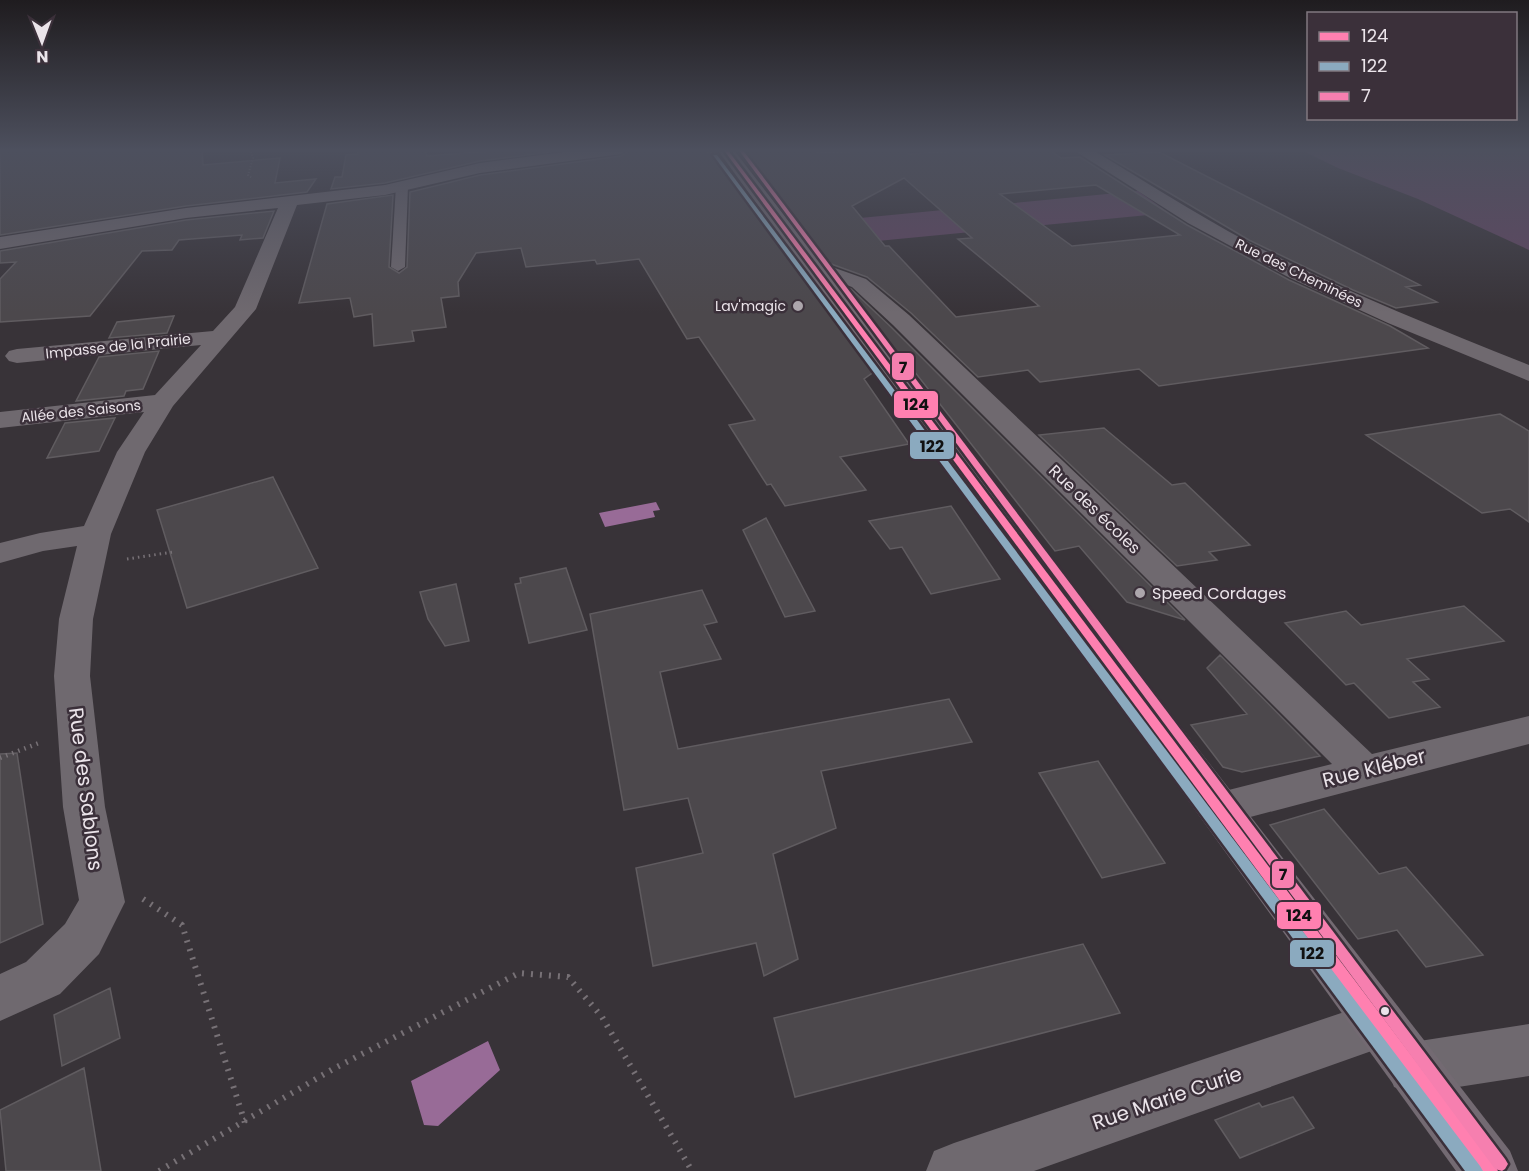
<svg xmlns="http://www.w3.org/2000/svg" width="1529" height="1171" font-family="Poppins,sans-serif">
	<rect width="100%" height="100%" fill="#383338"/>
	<path fill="#624662" d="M 1299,149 L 1529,149 L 1529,250 L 1418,199 L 1338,168 Z
		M 1138,191 L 1169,213 L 815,247 L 798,224 Z"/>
	<path fill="#986b97" d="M 656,502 L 660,510 L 653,511 L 655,517 L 605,527 L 599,513 Z
		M 488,1041 L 500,1070 L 438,1126 L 424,1125 L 411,1081 Z"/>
	<path fill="#4c484c" stroke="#605c60" stroke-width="1.5" fill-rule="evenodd" d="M 0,149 L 202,149 L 203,165 L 280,158 L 275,183 L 316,179 L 307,192 L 186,206 L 0,235 Z
		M 380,149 L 425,149 L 427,156 L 491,151 L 491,149 L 573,149 L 480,161 L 385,183 L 331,189 L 335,177 L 342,177 L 346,155 L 358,154 L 358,150 Z
		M 631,149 L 708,149 L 708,152 L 716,152 L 875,371 L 864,379 L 909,444 L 840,457 L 866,490 L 785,506 L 771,484 L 767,485 L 729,425 L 755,420 L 699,337 L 687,339 L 639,259 L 597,264 L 595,260 L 526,267 L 521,248 L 476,253 L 458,282 L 459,296 L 441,298 L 446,327 L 412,331 L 414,341 L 374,346 L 372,314 L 354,317 L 350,298 L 299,303 L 327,204 L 393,195 L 389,267 L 399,273 L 407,267 L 410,192 L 480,175 L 621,156 Z
		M 763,149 L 814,149 L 817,153 L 903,149 L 909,154 L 990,149 L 1048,149 L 1061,158 L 1080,157 L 1187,225 L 1289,280 L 1390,326 L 1428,348 L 1159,386 L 1139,369 L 1040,382 L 1028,370 L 978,377 L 911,313 L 867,277 L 823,261 L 737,150 ZM 904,178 L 972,238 L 958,239 L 1039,306 L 956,317 L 889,246 L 885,246 L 852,206 ZM 1096,185 L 1180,235 L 1072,246 L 1000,194 Z
		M 1159,152 L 1420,285 L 1406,287 L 1437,302 L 1396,308 L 1353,290 L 1249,240 L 1105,155 Z
		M 274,211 L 263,238 L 240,240 L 242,235 L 179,240 L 172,250 L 142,251 L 90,316 L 0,322 L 0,279 L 16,262 L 0,263 L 0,251 L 186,220 Z
		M 842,286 L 851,289 L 891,327 L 1185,620 L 1127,602 L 1079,546 L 1055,551 L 900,353 L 896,356 Z
		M 174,316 L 167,333 L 109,338 L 117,322 Z
		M 159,351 L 143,389 L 126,391 L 124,396 L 76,401 L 99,357 Z
		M 1500,414 L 1529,431 L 1529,522 L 1510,509 L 1482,513 L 1366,435 Z
		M 115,418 L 99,451 L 47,458 L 65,423 Z
		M 1104,428 L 1172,485 L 1185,483 L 1250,545 L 1209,552 L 1217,560 L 1177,566 L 1039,435 Z
		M 273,477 L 318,568 L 187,608 L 157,510 Z
		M 951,506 L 1000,579 L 931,594 L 902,547 L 890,549 L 869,521 Z
		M 766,518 L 815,611 L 785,617 L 743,530 Z
		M 566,568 L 587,630 L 529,643 L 515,584 L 521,583 L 520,578 Z
		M 456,584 L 469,641 L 445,646 L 428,619 L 420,592 Z
		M 702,590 L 717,622 L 704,625 L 721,659 L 660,672 L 678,749 L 949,699 L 972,742 L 821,771 L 836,828 L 773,854 L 798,959 L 764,976 L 756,943 L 653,966 L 636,868 L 703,853 L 688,798 L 624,810 L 590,614 Z
		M 1464,606 L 1504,641 L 1407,659 L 1429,679 L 1413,682 L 1440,707 L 1389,718 L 1354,683 L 1346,685 L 1285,623 L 1346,611 L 1361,625 Z
		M 1220,655 L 1320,756 L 1242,772 L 1223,767 L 1191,725 L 1247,714 L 1207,668 Z
		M 17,753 L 43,924 L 0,943 L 0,754 Z
		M 1098,761 L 1122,798 L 1165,863 L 1102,878 L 1039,773 Z
		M 1324,809 L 1379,874 L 1406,867 L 1483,955 L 1426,967 L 1397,930 L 1358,939 L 1270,825 Z
		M 1083,944 L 1120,1013 L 795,1097 L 774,1018 Z
		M 110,988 L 120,1038 L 62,1066 L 54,1015 Z
		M 84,1068 L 101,1171 L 6,1171 L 0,1110 Z
		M 1293,1097 L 1314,1128 L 1240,1158 L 1215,1120 L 1259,1103 L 1262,1107 Z"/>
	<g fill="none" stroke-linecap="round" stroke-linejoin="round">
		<path stroke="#777176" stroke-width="2" stroke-dasharray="1 2" stroke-linecap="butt" d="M 250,149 L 253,158 L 248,175 L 252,178"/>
		<path stroke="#777176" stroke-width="3" stroke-dasharray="1.5 4" stroke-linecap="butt" d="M 127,559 L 173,552"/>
		<path stroke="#777176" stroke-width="4.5" stroke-dasharray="1.5 5" stroke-linecap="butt" d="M 0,758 L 39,743"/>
		<path stroke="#777176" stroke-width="6" stroke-dasharray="2 7" stroke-linecap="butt" d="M 143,899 L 182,925 L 245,1123
			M 159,1171 L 333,1069 L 519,973 L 568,977 L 602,1017 L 692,1171"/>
		<path fill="#6f696f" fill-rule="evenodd" d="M 402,183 L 408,186 L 405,267 L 398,271 L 391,267 L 396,186 Z"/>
		<path fill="#6f696f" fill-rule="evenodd" d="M 588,149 L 629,149 L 621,154 L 480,173 L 385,195 L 297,205 L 256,309 L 173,406 L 145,452 L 111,534 L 93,619 L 90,676 L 105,807 L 125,902 L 99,954 L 60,994 L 0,1021 L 0,974 L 26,962 L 65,924 L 79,900 L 63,807 L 54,676 L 59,619 L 77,546 L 43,551 L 0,563 L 0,543 L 40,533 L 84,526 L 117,452 L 144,412 L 0,428 L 0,412 L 155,395 L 201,345 L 17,363 L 9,361 L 5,356 L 9,351 L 17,349 L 213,331 L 235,307 L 278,208 L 186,218 L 0,249 L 0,237 L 186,208 L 385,185 L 480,163 Z
			M 1072,149 L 1091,149 C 1143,180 1194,213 1248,242 C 1339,289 1434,327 1529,365 L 1529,381 L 1388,323 L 1290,278 L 1188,223 Z
			M 815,261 L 866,279 L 909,315 L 1372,754 L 1529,716 L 1529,744 L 1220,825 L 1205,820 L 1199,808 L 1205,796 L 1332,764 L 893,325 L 852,287 L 808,271 L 805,267 L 808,263 Z
			M 1380,1000 L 1398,1007 L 1405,1024 L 1398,1041 L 1380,1048 L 1034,1171 L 926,1171 L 934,1151 L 954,1143 Z
			M 1529,1024 L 1529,1076 L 1413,1094 L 1394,1087 L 1387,1068 L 1394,1049 L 1413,1042 Z"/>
		<path fill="#736a72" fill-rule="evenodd" d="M 717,149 L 733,149 L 1510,1151 L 1518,1171 L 1456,1171 Z"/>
		<defs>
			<path id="bus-1" d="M 723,149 L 727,149 L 1495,1166 L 1498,1171 L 1480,1171 Z"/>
			<path id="bus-2" d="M 713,155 L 717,155 L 1480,1166 L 1483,1171 L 1465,1171 Z"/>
			<path id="bus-3" d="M 738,149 L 742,149 L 1505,1159 L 1508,1164 L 1505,1169 L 1502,1171 L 1495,1169 Z"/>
		</defs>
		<use href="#bus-1" stroke="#3b303a" stroke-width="5"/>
		<use href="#bus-2" stroke="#3b303a" stroke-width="5"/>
		<use href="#bus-3" stroke="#3b303a" stroke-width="5"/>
		<use href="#bus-1" fill="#ff80b0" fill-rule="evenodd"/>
		<use href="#bus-2" fill="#8baabf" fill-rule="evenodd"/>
		<use href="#bus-3" fill="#f67faf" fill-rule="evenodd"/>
	</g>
	<linearGradient id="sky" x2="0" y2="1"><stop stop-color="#1f1c1f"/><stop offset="0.48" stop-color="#4d505e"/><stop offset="1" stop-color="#4d505e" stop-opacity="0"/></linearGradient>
	<rect width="1529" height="313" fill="url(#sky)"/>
	<g fill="#aca6ac" stroke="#3b303a" stroke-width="2">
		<circle cx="798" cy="306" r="6"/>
		<circle cx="1140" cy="593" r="6"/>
	</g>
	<circle fill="#ebe4ea" stroke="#3b303a" stroke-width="2" cx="1385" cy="1011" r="5"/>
	<g text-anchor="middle" stroke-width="5" stroke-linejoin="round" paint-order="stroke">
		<g font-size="14" fill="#ebe4ea" stroke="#3b303a">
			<text transform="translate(1299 273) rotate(26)" y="5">Rue des Cheminées</text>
			<text transform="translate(118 346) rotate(-6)" y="5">Impasse de la Prairie</text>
			<text transform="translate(81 411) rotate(-6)" y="5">Allée des Saisons</text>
		</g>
		<g font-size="14" fill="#ebe4ea" stroke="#3b303a" text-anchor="end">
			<text x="786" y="311">Lav'magic</text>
		</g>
		<g font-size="16" fill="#ebe4ea" stroke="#3b303a">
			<text transform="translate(1095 509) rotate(44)" y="6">Rue des écoles</text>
		</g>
		<g font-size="16" fill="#ebe4ea" stroke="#3b303a" text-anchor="start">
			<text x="1152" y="599">Speed Cordages</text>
		</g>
		<g font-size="20" fill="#ebe4ea" stroke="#3b303a">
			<text transform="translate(1374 768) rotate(-14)" y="7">Rue Kléber</text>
			<text transform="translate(86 789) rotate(83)" y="7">Rue des Sablons</text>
			<text transform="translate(1167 1098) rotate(-19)" y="7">Rue Marie Curie</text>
		</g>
	</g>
	<g stroke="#3b303a" stroke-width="2">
		<rect x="891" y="352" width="24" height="29" rx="6" fill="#f67faf"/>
		<rect x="893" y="390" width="46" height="29" rx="6" fill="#ff80b0"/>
		<rect x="909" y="431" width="46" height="29" rx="6" fill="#8baabf"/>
		<rect x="1271" y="860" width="24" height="29" rx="6" fill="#f67faf"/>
		<rect x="1276" y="901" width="46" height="29" rx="6" fill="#ff80b0"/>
		<rect x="1289" y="939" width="46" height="29" rx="6" fill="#8baabf"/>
	</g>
	<g font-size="16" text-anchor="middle" font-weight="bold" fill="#111">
		<text x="903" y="373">7</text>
		<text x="916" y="410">124</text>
		<text x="932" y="452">122</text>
		<text x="1283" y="880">7</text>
		<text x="1299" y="921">124</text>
		<text x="1312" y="959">122</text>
	</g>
	<rect x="1307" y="12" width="210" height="108" fill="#3b303a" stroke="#817880" stroke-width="1.5"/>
	<rect x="1319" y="32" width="30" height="9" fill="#ff80b0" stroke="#817880" stroke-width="1.5"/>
	<text x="1361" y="42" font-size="18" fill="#ebe4ea">124</text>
	<rect x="1319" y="62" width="30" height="9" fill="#8baabf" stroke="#817880" stroke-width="1.5"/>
	<text x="1361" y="72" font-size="18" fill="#ebe4ea">122</text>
	<rect x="1319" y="92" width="30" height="9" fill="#f67faf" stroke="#817880" stroke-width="1.5"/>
	<text x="1361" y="102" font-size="18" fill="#ebe4ea">7</text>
	<g transform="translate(42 42) rotate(179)" stroke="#3b303a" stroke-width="4.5" paint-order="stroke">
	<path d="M0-4.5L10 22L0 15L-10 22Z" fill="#ebe4ea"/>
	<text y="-9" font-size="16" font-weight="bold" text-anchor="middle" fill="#ebe4ea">N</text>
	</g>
</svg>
